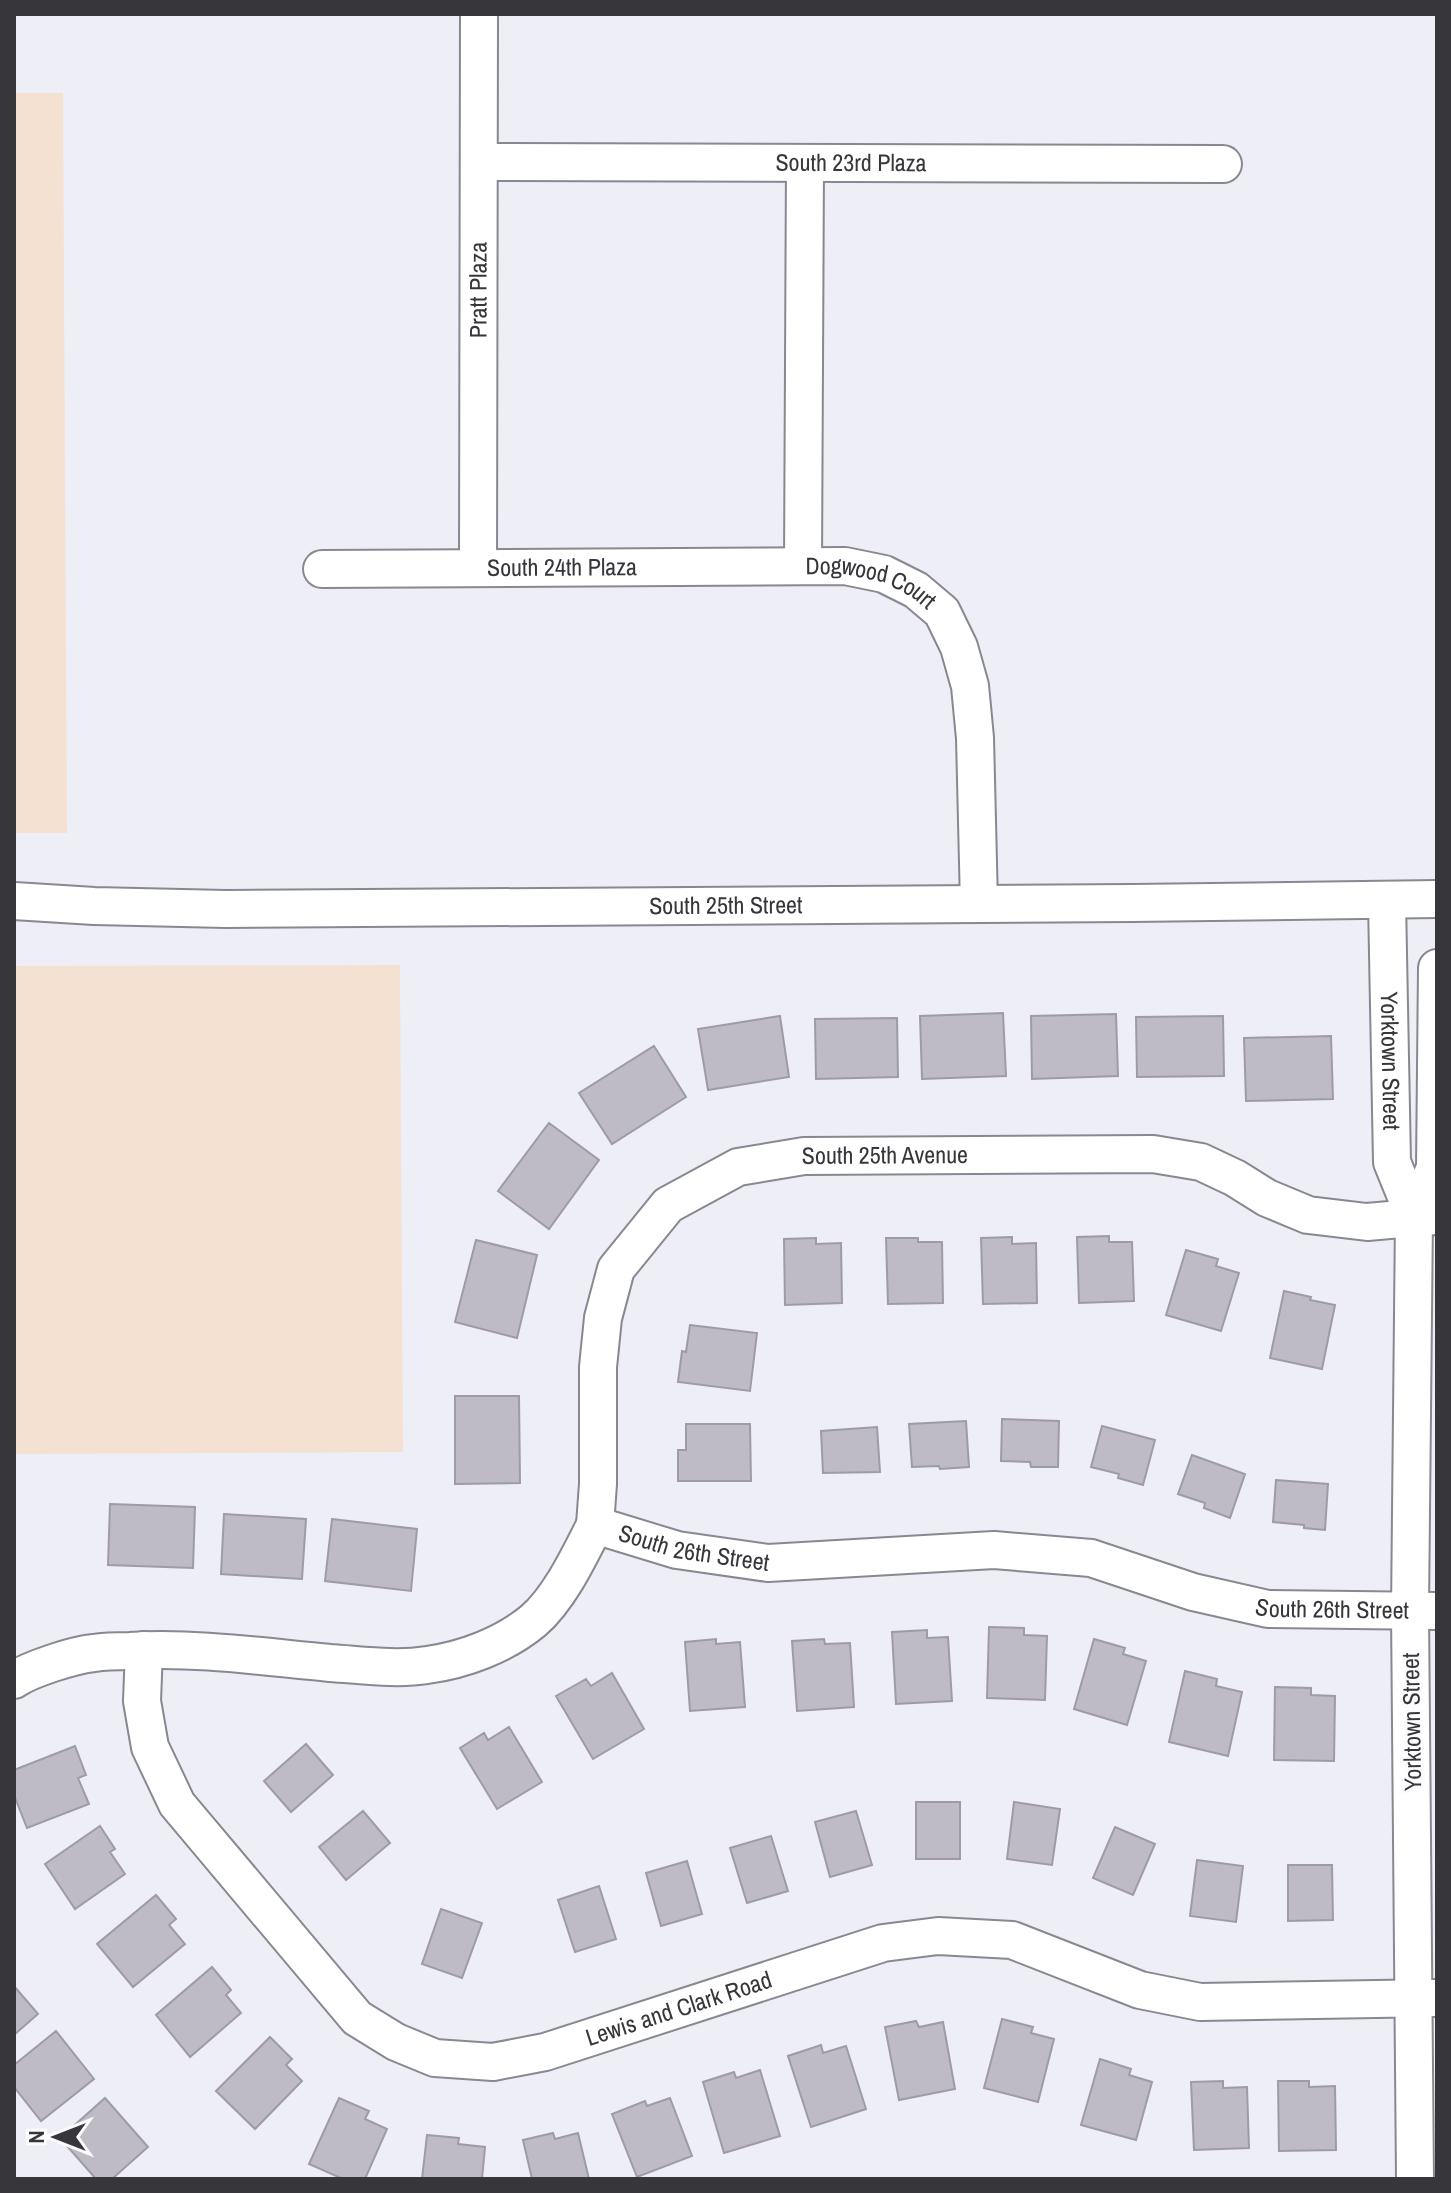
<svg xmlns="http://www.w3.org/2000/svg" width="1451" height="2193" font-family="'Archivo Narrow',sans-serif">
	<rect width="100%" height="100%" fill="#eeeef7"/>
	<path fill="#f5e1d1" d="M 14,93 L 63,93 L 67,833 L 14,833 Z
		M 400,965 L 403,1452 L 14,1454 L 14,966 Z"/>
	<path fill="#bebbc4" stroke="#9e9ba4" stroke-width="2" d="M 1003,1013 L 1006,1076 L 922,1079 L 920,1016 Z
		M 1116,1014 L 1118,1076 L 1032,1079 L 1031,1016 Z
		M 780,1016 L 789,1077 L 708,1090 L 698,1029 Z
		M 1223,1016 L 1224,1076 L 1137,1077 L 1136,1017 Z
		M 897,1018 L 898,1077 L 816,1079 L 815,1019 Z
		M 1331,1036 L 1333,1099 L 1246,1101 L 1244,1038 Z
		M 654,1046 L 686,1097 L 612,1144 L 579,1093 Z
		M 549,1123 L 599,1160 L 549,1229 L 498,1191 Z
		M 1109,1236 L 1109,1242 L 1132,1242 L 1134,1301 L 1079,1303 L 1077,1237 Z
		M 1012,1237 L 1012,1244 L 1036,1243 L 1037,1303 L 983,1304 L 981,1238 Z
		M 816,1238 L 816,1244 L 841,1243 L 842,1303 L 785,1305 L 784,1239 Z
		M 886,1238 L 918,1238 L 918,1242 L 942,1242 L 943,1303 L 888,1304 Z
		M 476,1240 L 537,1255 L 517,1338 L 455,1322 Z
		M 1186,1250 L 1218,1259 L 1216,1266 L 1239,1273 L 1221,1331 L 1166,1315 Z
		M 1284,1291 L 1311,1297 L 1310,1300 L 1335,1305 L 1322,1369 L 1270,1358 Z
		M 690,1325 L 757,1333 L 750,1391 L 678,1382 L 682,1351 L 686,1352 Z
		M 455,1396 L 519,1396 L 520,1483 L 455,1484 Z
		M 1002,1419 L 1059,1421 L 1058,1467 L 1031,1467 L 1030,1462 L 1001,1461 Z
		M 966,1421 L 969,1467 L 940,1469 L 939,1466 L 912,1467 L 909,1424 Z
		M 686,1424 L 750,1424 L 751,1481 L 678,1481 L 678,1450 L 686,1450 Z
		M 1102,1426 L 1155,1440 L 1143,1485 L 1118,1478 L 1119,1474 L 1091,1467 Z
		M 877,1427 L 880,1472 L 823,1473 L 821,1431 Z
		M 1192,1455 L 1245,1474 L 1230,1518 L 1204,1508 L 1205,1503 L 1178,1494 Z
		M 1276,1480 L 1328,1484 L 1325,1530 L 1304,1528 L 1304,1525 L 1273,1522 Z
		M 110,1504 L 195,1507 L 193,1568 L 108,1565 Z
		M 224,1514 L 306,1519 L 302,1579 L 221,1574 Z
		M 332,1519 L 417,1529 L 411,1591 L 325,1581 Z
		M 989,1627 L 1024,1628 L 1024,1635 L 1047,1636 L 1045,1700 L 987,1698 Z
		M 927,1630 L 927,1638 L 948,1637 L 952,1701 L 896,1704 L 892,1632 Z
		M 716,1639 L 716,1644 L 740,1642 L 745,1707 L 690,1711 L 685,1642 Z
		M 824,1639 L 825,1644 L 850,1643 L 854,1707 L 797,1711 L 792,1641 Z
		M 1094,1639 L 1125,1648 L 1123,1654 L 1146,1661 L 1127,1725 L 1074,1709 Z
		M 1185,1671 L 1217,1679 L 1216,1686 L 1242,1692 L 1228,1756 L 1169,1742 Z
		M 612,1673 L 644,1729 L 593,1759 L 556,1696 L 586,1679 L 591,1686 Z
		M 1275,1687 L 1311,1688 L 1311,1695 L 1335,1696 L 1334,1761 L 1274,1760 Z
		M 509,1727 L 542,1782 L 497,1809 L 460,1748 L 484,1733 L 488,1740 Z
		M 306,1744 L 333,1775 L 291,1812 L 264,1781 Z
		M 75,1746 L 86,1775 L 78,1778 L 89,1804 L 27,1828 L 14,1795 L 14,1770 Z
		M 916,1802 L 960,1802 L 960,1859 L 916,1859 Z
		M 1014,1802 L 1060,1809 L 1052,1865 L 1007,1859 Z
		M 363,1811 L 390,1843 L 346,1880 L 319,1847 Z
		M 856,1811 L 872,1865 L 830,1877 L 815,1822 Z
		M 100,1826 L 115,1849 L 110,1852 L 125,1874 L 75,1909 L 45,1864 Z
		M 1115,1827 L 1155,1844 L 1133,1895 L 1093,1878 Z
		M 771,1836 L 788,1891 L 747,1903 L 730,1848 Z
		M 1197,1860 L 1243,1866 L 1236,1922 L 1190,1916 Z
		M 687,1861 L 702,1914 L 661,1926 L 646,1873 Z
		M 1288,1865 L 1332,1865 L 1333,1920 L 1288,1921 Z
		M 599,1886 L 616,1939 L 575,1952 L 558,1900 Z
		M 156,1895 L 176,1919 L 169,1925 L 185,1944 L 133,1987 L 97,1944 Z
		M 441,1909 L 482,1923 L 462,1978 L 422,1964 Z
		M 212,1967 L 231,1990 L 226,1995 L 241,2013 L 190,2057 L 156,2015 Z
		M 14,1986 L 38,2014 L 14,2035 Z
		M 1002,2019 L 1033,2027 L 1031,2033 L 1054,2039 L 1038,2102 L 984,2088 Z
		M 916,2021 L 919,2027 L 943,2022 L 955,2089 L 899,2100 L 885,2027 Z
		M 56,2031 L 94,2079 L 41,2121 L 14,2087 L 14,2065 Z
		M 270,2037 L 292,2059 L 286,2065 L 302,2081 L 255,2129 L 216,2091 Z
		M 821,2045 L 823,2053 L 846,2046 L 866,2109 L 811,2127 L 788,2056 Z
		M 1100,2059 L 1131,2069 L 1129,2075 L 1152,2082 L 1136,2140 L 1081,2125 Z
		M 760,2070 L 780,2136 L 724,2153 L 703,2082 L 734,2072 L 736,2078 Z
		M 1223,2081 L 1223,2088 L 1247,2087 L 1249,2148 L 1194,2150 L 1191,2082 Z
		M 1278,2081 L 1309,2081 L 1309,2087 L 1335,2086 L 1336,2150 L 1279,2151 Z
		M 105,2098 L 148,2147 L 112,2179 L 96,2179 L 60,2138 Z
		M 339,2098 L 369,2111 L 365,2119 L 387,2129 L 365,2179 L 343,2179 L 309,2164 Z
		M 670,2098 L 692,2156 L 637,2177 L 612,2114 L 645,2101 L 647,2106 Z
		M 553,2133 L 555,2139 L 578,2133 L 589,2179 L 532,2179 L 523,2140 Z
		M 427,2135 L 459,2138 L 458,2144 L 485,2147 L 482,2179 L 422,2179 Z"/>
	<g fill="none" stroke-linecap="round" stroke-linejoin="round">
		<defs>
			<g id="minor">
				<path id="s1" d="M 479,162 L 1223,164"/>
				<path d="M 803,566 L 805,163"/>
				<path id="s2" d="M 478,568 L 479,14"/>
				<path id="s3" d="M 322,569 L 845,566 L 884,574 L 916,590 L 942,612 L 959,647 L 970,686 L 975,738 L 979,904"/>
				<path id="s4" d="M 14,901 L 94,906 L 226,909 L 1132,903 L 1437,899"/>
				<path id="s5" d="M 1387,901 L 1392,1162 L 1414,1216"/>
				<path id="s6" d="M 595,1525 L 598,1484 L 598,1367 L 603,1318 L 616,1269 L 668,1205 L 738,1167 L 804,1156 L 1153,1154 L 1201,1162 L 1235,1178 L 1267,1198 L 1308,1215 L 1367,1222 L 1435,1216"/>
				<path id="s7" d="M 144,1650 L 142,1701 L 150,1747 L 177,1804 L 357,2018 L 396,2042 L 435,2058 L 493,2062 L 545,2052 L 883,1943 L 938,1936 L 1012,1940 L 1140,1990 L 1200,2002 L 1437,1998"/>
				<path id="s8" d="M 14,1680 C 30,1669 74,1655 94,1653 C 106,1651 118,1651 130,1651 C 197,1647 264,1657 330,1663 C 362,1665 396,1670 427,1665 C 464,1660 504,1645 533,1621 C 559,1599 580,1555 595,1525 L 677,1550 L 768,1563 L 994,1550 L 1091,1558 L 1193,1592 L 1268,1609 L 1437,1611"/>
				<path d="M 1415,2179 L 1410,1611 L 1414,1216 L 1435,1168 L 1437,968"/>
			</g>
		</defs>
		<use href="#minor" stroke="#888890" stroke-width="40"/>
		<use href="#minor" stroke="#fff" stroke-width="36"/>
	</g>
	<g text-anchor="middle" stroke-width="7" stroke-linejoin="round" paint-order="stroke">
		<g font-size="24" fill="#37373b" stroke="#fcfcfe">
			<text dy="8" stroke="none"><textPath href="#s1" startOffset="372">South 23rd Plaza</textPath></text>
			<text dy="8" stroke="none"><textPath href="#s2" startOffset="278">Pratt Plaza</textPath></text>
			<text dy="8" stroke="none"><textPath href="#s3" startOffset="240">South 24th Plaza</textPath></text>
			<text dy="8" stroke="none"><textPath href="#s3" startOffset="552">Dogwood Court</textPath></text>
			<text dy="8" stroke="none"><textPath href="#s4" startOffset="712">South 25th Street</textPath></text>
			<text dy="8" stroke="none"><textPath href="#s5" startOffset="160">Yorktown Street</textPath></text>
			<text dy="8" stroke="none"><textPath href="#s6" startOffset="568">South 25th Avenue</textPath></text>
			<text dy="8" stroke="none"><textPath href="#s8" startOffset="752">South 26th Street</textPath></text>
			<text dy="8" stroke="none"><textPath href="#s8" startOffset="1400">South 26th Street</textPath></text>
			<text transform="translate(1412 1722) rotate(-91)" y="8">Yorktown Street</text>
			<text dy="8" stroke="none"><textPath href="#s7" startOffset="780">Lewis and Clark Road</textPath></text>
		</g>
	</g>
	<rect width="1451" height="2193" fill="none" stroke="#37373b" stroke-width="32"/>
	<g transform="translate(56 2137) rotate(270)" stroke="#fcfcfe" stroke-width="6" paint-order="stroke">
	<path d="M0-6L14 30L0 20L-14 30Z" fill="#37373b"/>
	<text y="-12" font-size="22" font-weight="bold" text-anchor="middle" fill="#37373b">N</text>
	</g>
</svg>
